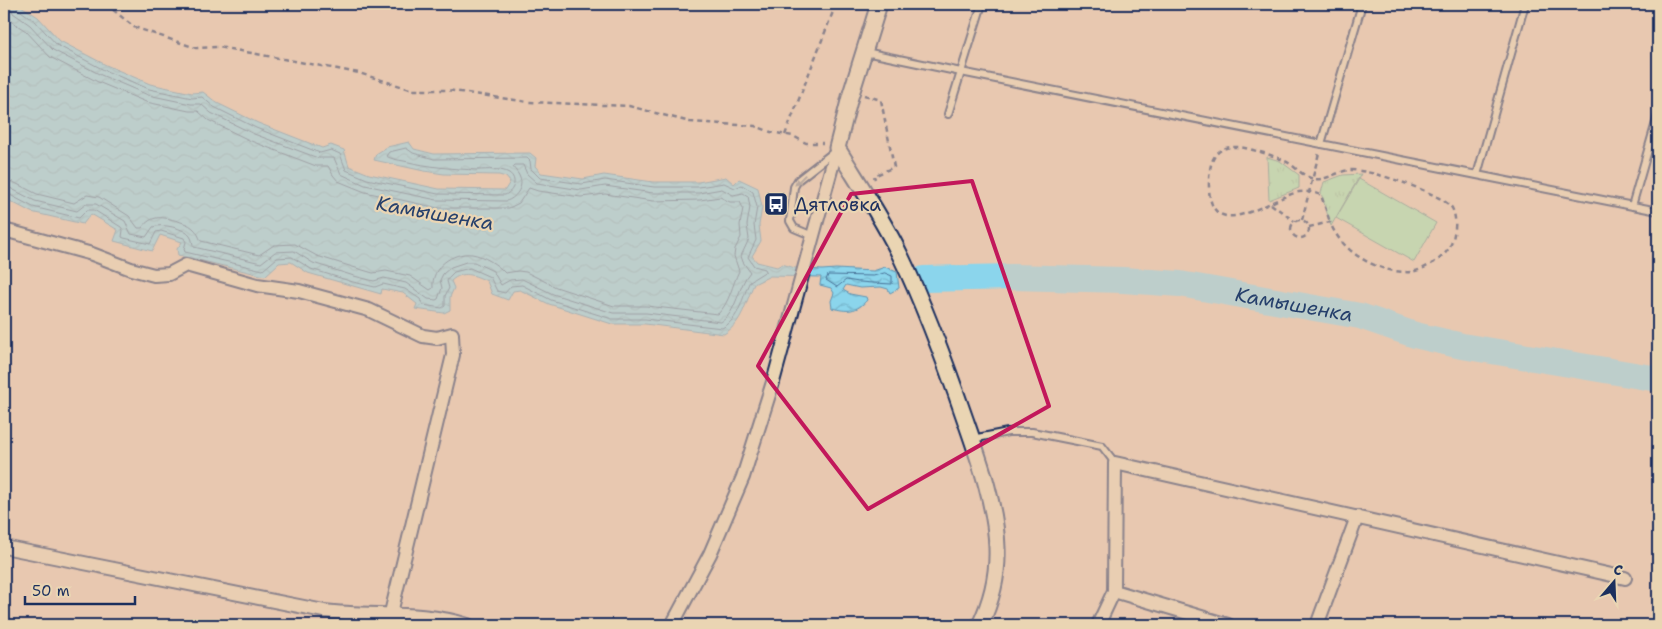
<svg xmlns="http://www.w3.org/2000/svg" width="1662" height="629" font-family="'Shantell Sans',sans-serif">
	<defs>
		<pattern id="grass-tufts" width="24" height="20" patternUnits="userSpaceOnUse" patternTransform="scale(1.25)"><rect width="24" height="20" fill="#a1e4af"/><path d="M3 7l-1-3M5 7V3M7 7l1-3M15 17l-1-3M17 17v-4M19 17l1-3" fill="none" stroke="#8ac499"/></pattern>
		<pattern id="water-waves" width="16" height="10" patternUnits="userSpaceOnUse" patternTransform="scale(1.25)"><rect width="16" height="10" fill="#8bd5ec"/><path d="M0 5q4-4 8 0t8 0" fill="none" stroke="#77b7cd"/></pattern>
	</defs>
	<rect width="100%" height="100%" fill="#e8c8b0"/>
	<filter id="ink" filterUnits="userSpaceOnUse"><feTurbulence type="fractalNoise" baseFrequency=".02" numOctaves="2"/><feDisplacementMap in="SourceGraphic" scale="10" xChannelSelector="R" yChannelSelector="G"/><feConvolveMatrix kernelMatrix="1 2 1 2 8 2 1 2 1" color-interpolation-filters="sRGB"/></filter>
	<g filter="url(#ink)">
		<path fill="url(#grass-tufts)" stroke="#5e8a86" d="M 1267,157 L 1280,161 L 1299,175 L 1299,188 L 1269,200 Z
			M 1361,174 L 1331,226 L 1321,193 L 1324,182 L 1343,175 Z"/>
		<path fill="#a1e4af" stroke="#5e8a86" d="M 1359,179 L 1436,223 L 1414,262 L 1336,218 Z"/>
		<path fill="url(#water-waves)" stroke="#5e93b3" d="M 4,4 L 18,4 L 38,17 L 60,41 L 106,65 L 150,84 L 192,93 L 203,92 L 217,103 L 258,123 L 322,148 L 331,145 L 344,150 L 349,166 L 369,174 L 439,189 L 505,190 L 510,182 L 506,177 L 499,175 L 444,174 L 424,171 L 374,160 L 376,154 L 387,147 L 409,142 L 414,149 L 434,154 L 530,153 L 536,158 L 535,166 L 541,173 L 583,179 L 604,175 L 653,182 L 698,182 L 726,177 L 734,184 L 739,179 L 758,188 L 762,207 L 759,225 L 761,241 L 752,256 L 757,262 L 777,267 L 782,264 L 795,268 L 822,270 L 836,269 L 873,271 L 885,267 L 897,272 L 899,288 L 890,293 L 888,289 L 881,287 L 860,288 L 846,285 L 843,290 L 850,294 L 866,297 L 867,300 C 857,312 847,312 832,308 L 831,301 L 834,293 L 831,288 L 820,285 L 821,277 L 770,276 L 754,284 C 745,303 743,322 724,334 L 645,324 L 612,324 L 549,304 L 520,290 L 513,291 L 508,300 L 492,294 L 487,281 C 474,275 463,270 451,281 L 454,288 L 450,297 L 450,310 L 444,313 L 415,309 L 417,304 L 403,293 L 382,289 L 381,294 L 308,273 L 291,262 L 279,263 L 265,276 L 178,255 L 177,249 L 182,242 L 160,235 L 152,251 L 114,241 L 118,230 L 91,214 L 83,224 L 31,212 L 4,198 Z"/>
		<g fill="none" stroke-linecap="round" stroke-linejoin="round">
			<path stroke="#487197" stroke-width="1" d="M 4,12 L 9,20 L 26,31 L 50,57 L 98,82 L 146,102 L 189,111 L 198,111 L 208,120 L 251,141 L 316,166 L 328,166 L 333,175 L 338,181 L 365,192 L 438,208 L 509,208 L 519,203 L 529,188 L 538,191 L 581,197 L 605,194 L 653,201 L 700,200 L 720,197 L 730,202 L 740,202 L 743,208 L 740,225 L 741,237 L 735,249 L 734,256 L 739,271 C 732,285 730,302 718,314 L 646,306 L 614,306 L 556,287 L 526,272 L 518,271 L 505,273 C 497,264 484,256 472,254 C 452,252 431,267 433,288 L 430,290 L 410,276 L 386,271 L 373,273 L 356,268 L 317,256 L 295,244 L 274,245 L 259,255 L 201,241 C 199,237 197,231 193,228 C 189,224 183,223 178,221 C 163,217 152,214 142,228 L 138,228 L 129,216 L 99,197 L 87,195 L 74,203 L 37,194 L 13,182 L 4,180
				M 4,187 L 10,188 L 35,201 L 77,211 L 86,204 L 96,204 L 125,221 L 131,234 L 146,237 L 153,227 C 161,223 185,228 190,236 C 193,240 192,244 194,247 L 261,263 L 275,252 L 294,251 L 313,263 L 354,276 L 374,281 L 384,278 L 406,283 L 428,299 L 436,300 L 438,299 L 442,288 L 440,280 L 443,274 L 451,267 L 466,262 L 474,262 L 493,271 L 501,285 L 510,280 L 522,279 L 553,294 L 613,313 L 646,313 L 721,322 C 737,313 738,285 750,272 L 743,262 L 741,256 L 749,239 L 747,225 L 750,207 L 748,196 L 743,193 L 733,195 L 722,189 L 699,193 L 653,193 L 605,186 L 581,190 L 537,183 L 527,174 L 523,165 L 515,165 L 513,167 C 515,170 519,174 520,178 C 524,187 515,199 506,201 L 437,200 L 365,185 L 341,174 L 334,158 L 318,158 L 254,134 L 211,113 L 201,104 L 191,104 L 148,95 L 101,75 L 53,50 L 30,25 L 13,13 L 10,4
				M 4,194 L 8,194 L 33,207 L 79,218 L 87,210 L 94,210 L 121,227 L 123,230 L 122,237 L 124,238 L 150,244 L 156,232 L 161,231 L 184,238 L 186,242 L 184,249 L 185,252 L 263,270 L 277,258 L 292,257 L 311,269 L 353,282 L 375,287 L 383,284 L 405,289 L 420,299 L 423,305 L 442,308 L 445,306 L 445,296 L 449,288 L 447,281 L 449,277 L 454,272 L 470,268 L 490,277 L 497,291 L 505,293 L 511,286 L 522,285 L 551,300 L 612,319 L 645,319 L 722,328 C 740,319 742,297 750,281 L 766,271 L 765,269 L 754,266 L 748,257 L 756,240 L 754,225 L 757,207 L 753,192 L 742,185 L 735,188 L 724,183 L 699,187 L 654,187 L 605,180 L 582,184 L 540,178 L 531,169 L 530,161 L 527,158 L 434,159 L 413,153 L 406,148 L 389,152 L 386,156 C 391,159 398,160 404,161 C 429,167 453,169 478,170 C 487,170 501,168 509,173 C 518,179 514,191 505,195 L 438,194 L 367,179 L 346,170 L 340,154 L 331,150 L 320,153 L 256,128 L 214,107 L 202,97 L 192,98 L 149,89 L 104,70 L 57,45 L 35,21 L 18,9 L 16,4
				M 885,273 L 892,276 L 892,284 C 877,283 861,283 846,280 L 837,287 L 826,280 L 828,275 L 873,276 Z"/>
			<path stroke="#8bd5ec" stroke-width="26" id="s1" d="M 924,279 L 1012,277 L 1123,280 L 1180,284 L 1360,316 L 1415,335 L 1462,346 L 1658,379"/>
			<defs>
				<path id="service" d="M 865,52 L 961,72 L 982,4
					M 948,114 L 961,72 L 1477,175 L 1525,4
					M 1321,144 L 1362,4
					M 1477,175 L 1658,211
					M 1632,206 L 1658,115
					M 813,236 L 794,228 L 790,221 L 794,187 L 798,180 L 835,151
					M 972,439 L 1008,432 L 1032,432 L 1102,446 L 1115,463"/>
				<path id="minor" d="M 4,230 L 92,254 L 131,269 L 154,275 L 169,274 L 186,265 L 257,285 L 299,291 L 369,310 L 423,336 L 437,338 L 452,334 L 453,355 L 391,613 L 382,625
					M 4,547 L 324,611 C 372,617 421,610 468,625
					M 1114,591 L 1228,625
					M 672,625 L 710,554 L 743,477 L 773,382 L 837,148
					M 1098,625 L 1114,591 L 1115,463 L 1625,578
					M 1317,625 L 1357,517"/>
				<path id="tertiary" d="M 879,4 L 850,97 L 837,148 C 859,184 883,219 901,257 C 926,309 946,364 965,419 C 979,459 996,506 997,548 C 998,574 991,602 980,625"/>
			</defs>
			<use href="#service" stroke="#1b2f5e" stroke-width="10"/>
			<use href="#minor" stroke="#1b2f5e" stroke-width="16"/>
			<use href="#tertiary" stroke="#1b2f5e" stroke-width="19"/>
			<path stroke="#1b2f5e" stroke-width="2.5" stroke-dasharray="5 4" stroke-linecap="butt" d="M 106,4 L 134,27 L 196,48 L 219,47 L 359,73 L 413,90 L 447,90 L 528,102 L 629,106 L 690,122 L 755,126 L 771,132 L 793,136 L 806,143 L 823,143
				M 864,95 L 881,100 L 894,167 L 874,176 L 875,179
				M 785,135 L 836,4
				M 1271,204 L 1294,221
				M1291 229a9 9 0 1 1 18 0a9 9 0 1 1-18 0Z
				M 1302,220 L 1319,153
				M 1309,227 L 1330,222 C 1340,250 1374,271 1404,272 C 1415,273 1424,268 1433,263 C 1444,257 1452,247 1454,234 C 1456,226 1456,216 1452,208 C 1442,193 1369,169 1350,170 C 1338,171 1326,181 1314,179 C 1303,177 1294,165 1285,161 C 1275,156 1264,153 1253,150 C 1218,140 1208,155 1209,188 C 1211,247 1273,196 1299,192 C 1307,191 1314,192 1321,195 L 1330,222"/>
			<use href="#service" stroke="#ead5b3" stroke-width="6"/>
			<use href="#minor" stroke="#ead5b3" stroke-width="12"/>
			<use href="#tertiary" stroke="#ead5b3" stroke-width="15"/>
		</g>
		<defs><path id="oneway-solid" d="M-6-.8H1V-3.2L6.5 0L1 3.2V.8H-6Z" transform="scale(1.25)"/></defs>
		<use fill="#828288" href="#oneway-solid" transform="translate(800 180) rotate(134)"/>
	</g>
	<path d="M0 0H1662V629H0ZM 972,181 L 1049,406 L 868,509 L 758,366 L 851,194 Z" fill="#e8c8b0" fill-opacity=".55" fill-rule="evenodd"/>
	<path fill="none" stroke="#c2185b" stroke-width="4" stroke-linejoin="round" d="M 972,181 L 1049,406 L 868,509 L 758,366 L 851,194 Z"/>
	<defs>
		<symbol id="bus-square" viewBox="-11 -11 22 22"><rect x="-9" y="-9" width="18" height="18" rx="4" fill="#1b2f5e" stroke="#ead5b3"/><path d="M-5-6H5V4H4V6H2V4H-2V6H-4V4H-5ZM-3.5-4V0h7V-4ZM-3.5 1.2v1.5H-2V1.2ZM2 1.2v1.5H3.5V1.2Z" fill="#fff"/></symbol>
	</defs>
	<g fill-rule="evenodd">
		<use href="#bus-square" x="762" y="190" width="28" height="28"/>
	</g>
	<g text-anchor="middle" stroke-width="4.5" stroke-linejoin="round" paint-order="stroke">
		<g font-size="19" fill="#1b2f5e" stroke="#ead5b3" text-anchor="start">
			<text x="794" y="211">Дятловка</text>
		</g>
		<g font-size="20" font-style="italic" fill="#26406c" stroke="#ead5b3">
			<text transform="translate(435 213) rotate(10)" y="7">Камышенка</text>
			<text dy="7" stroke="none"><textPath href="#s1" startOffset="372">Камышенка</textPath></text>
		</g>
	</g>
	<rect width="1662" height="629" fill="none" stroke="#ead5b3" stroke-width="20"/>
	<rect x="10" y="10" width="1642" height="609" fill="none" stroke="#1b2f5e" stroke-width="2" filter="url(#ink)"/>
	<g transform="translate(1614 582) rotate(19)" stroke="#ead5b3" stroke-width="4" paint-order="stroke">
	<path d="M0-4L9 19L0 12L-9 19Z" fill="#1b2f5e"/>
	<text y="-8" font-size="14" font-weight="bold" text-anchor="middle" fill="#1b2f5e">С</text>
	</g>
	<path d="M25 596v8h110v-8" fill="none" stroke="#1b2f5e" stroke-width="2.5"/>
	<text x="32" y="596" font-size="15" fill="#1b2f5e" stroke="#ead5b3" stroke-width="4" paint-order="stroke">50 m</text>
</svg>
